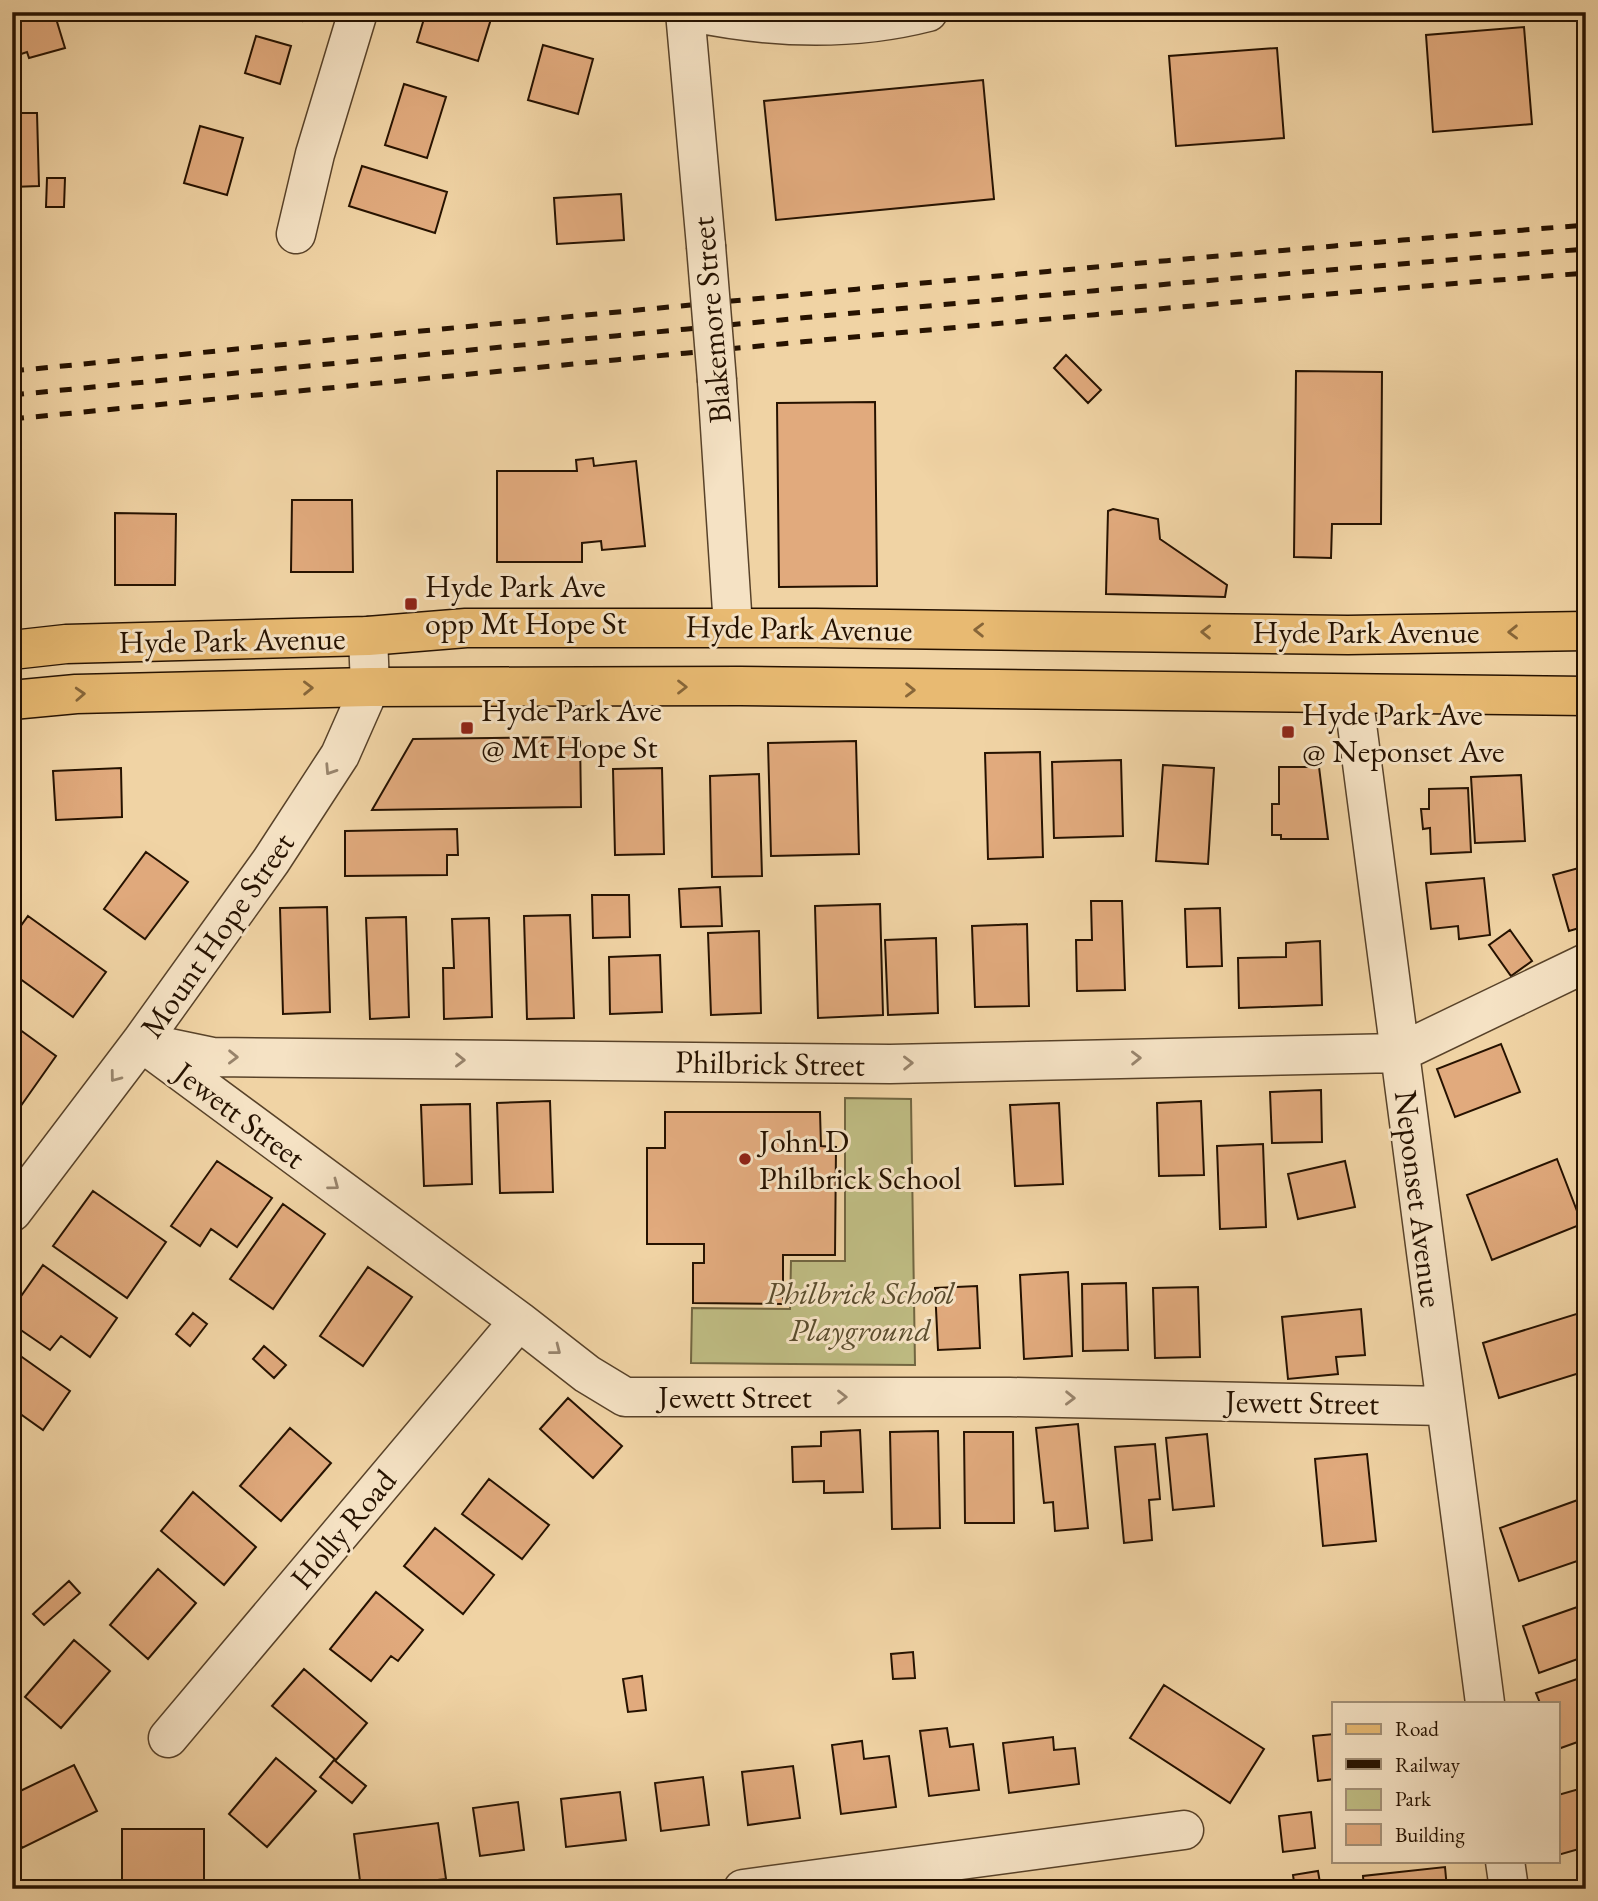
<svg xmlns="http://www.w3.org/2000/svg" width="1598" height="1901" font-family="'EB Garamond',serif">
	<rect width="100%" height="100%" fill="#f0d3a4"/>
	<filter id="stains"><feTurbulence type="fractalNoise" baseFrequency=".00286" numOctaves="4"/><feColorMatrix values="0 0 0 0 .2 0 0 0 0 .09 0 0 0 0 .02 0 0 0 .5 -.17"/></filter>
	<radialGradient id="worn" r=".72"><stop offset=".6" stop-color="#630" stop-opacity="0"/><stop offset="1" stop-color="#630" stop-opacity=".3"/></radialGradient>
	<path fill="#bebb82" stroke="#726641" stroke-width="2" d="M 845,1098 L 911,1099 L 915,1365 L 691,1363 L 692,1308 L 790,1309 L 791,1261 L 845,1261 Z"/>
	<path fill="#e1aa7d" stroke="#261200" stroke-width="2" d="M 12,12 L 54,12 L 65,48 L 29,58 L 27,52 L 12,57 Z
		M 273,12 L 304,12 L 302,21 Z
		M 426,12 L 472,12 L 491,19 L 478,61 L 417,42 Z
		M 1524,27 L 1532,124 L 1433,132 L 1426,35 Z
		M 256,36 L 291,46 L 280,84 L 245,73 Z
		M 543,45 L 593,59 L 578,114 L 528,100 Z
		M 1277,48 L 1284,138 L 1176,146 L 1169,56 Z
		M 983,80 L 994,199 L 776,220 L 764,101 Z
		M 404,84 L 446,97 L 427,158 L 385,145 Z
		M 12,113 L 37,113 L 39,186 L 12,187 Z
		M 200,126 L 243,138 L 227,195 L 184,183 Z
		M 362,166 L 447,192 L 435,233 L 349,206 Z
		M 47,178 L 65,178 L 64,207 L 46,207 Z
		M 621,194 L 624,240 L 557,244 L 554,198 Z
		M 1066,355 L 1101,390 L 1088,403 L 1054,368 Z
		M 1296,371 L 1382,372 L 1381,524 L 1332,524 L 1331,558 L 1294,557 Z
		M 875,402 L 877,586 L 779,587 L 777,403 Z
		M 593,458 L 594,466 L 636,461 L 645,546 L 602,550 L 601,541 L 582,543 L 582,562 L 497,562 L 497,471 L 577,471 L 576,460 Z
		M 292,500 L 352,500 L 353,572 L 291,572 Z
		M 1113,509 L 1158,519 L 1160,539 L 1227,585 L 1225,597 L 1106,594 L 1108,511 Z
		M 115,513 L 176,514 L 175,585 L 115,585 Z
		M 580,737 L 581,807 L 372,810 L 413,739 Z
		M 856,741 L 859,854 L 771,856 L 768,743 Z
		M 1040,752 L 1043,857 L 988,859 L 985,753 Z
		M 1121,760 L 1123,836 L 1054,838 L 1052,762 Z
		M 1163,765 L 1214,768 L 1208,864 L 1156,861 Z
		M 1279,767 L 1319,767 L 1328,839 L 1281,839 L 1281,835 L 1272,835 L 1272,804 L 1279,804 Z
		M 121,768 L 122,817 L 56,820 L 53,771 Z
		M 662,768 L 664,854 L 615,855 L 613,769 Z
		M 759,774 L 762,876 L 712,877 L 710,776 Z
		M 1521,775 L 1525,841 L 1475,843 L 1471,777 Z
		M 1468,788 L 1471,852 L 1431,854 L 1430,828 L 1423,829 L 1421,809 L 1429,809 L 1429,789 Z
		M 457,829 L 458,855 L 447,855 L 447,875 L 345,876 L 345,831 Z
		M 146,852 L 188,882 L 145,939 L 104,909 Z
		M 1586,866 L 1586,926 L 1569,931 L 1553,875 Z
		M 1484,878 L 1490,935 L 1459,939 L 1458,926 L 1431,929 L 1426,883 Z
		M 720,887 L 722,926 L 681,927 L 679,889 Z
		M 592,895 L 629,895 L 630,937 L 593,938 Z
		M 1091,901 L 1122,901 L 1125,990 L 1077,991 L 1076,940 L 1092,940 Z
		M 880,904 L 883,1015 L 818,1018 L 815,906 Z
		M 327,907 L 330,1012 L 283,1014 L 280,908 Z
		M 1220,908 L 1222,966 L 1187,967 L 1185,909 Z
		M 570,915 L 574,1018 L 527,1019 L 524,916 Z
		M 28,916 L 106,972 L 73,1017 L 12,973 L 12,938 Z
		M 406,917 L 409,1017 L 370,1019 L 366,918 Z
		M 489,918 L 492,1017 L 444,1019 L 443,968 L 454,968 L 452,919 Z
		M 1027,924 L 1029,1006 L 975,1007 L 972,926 Z
		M 1510,930 L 1532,961 L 1511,976 L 1489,945 Z
		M 759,931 L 761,1013 L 711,1015 L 708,933 Z
		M 936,938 L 938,1013 L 888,1015 L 885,940 Z
		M 1320,941 L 1322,1005 L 1239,1008 L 1238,958 L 1286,957 L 1286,943 Z
		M 660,955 L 662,1012 L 610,1014 L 609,957 Z
		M 12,1024 L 56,1056 L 18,1110 L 12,1106 Z
		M 1501,1044 L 1520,1092 L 1455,1117 L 1437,1069 Z
		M 1321,1090 L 1322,1142 L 1272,1143 L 1270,1092 Z
		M 550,1101 L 553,1192 L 500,1193 L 497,1103 Z
		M 1201,1101 L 1204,1175 L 1159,1176 L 1157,1103 Z
		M 1059,1103 L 1063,1184 L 1015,1186 L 1010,1105 Z
		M 470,1104 L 472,1184 L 424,1186 L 421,1105 Z
		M 665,1112 L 820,1112 L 821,1146 L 836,1147 L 835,1255 L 783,1255 L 783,1304 L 693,1303 L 693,1263 L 704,1263 L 704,1244 L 647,1244 L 647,1148 L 665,1148 Z
		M 1263,1144 L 1266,1227 L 1220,1229 L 1217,1146 Z
		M 1557,1159 L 1582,1224 L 1492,1260 L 1467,1195 Z
		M 217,1161 L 272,1198 L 237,1247 L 211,1229 L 200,1246 L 171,1226 Z
		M 1345,1161 L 1355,1207 L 1298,1219 L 1288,1174 Z
		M 93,1191 L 166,1242 L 127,1298 L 53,1246 Z
		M 283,1204 L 325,1234 L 273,1309 L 230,1279 Z
		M 43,1265 L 117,1318 L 90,1357 L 61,1336 L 50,1350 L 12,1324 L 12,1309 Z
		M 368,1267 L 412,1297 L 363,1366 L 320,1336 Z
		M 1068,1272 L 1072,1356 L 1024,1359 L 1020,1275 Z
		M 1126,1283 L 1128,1350 L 1083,1351 L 1082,1284 Z
		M 977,1286 L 980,1348 L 938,1350 L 935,1288 Z
		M 1198,1287 L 1200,1357 L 1155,1358 L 1153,1288 Z
		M 1361,1309 L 1365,1355 L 1336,1357 L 1338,1374 L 1288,1379 L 1282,1317 Z
		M 1586,1311 L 1586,1371 L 1499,1398 L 1483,1343 Z
		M 193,1313 L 207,1324 L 190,1346 L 176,1334 Z
		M 264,1346 L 286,1365 L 274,1378 L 253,1359 Z
		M 12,1350 L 70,1391 L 43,1430 L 12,1408 Z
		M 568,1398 L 622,1446 L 593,1478 L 540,1429 Z
		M 1078,1424 L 1088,1528 L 1055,1531 L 1053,1502 L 1044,1503 L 1036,1428 Z
		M 290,1428 L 331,1463 L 281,1521 L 240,1486 Z
		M 860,1430 L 863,1492 L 824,1493 L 824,1481 L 793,1482 L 792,1447 L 821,1446 L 821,1432 Z
		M 938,1431 L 940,1528 L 892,1529 L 890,1432 Z
		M 964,1432 L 1013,1432 L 1014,1523 L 965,1523 Z
		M 1207,1434 L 1214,1506 L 1173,1510 L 1166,1438 Z
		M 1155,1444 L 1160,1499 L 1149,1500 L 1152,1540 L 1124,1543 L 1115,1447 Z
		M 1367,1454 L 1376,1541 L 1323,1546 L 1315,1459 Z
		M 489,1479 L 549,1525 L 522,1559 L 462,1514 Z
		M 193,1492 L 256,1547 L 224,1585 L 161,1531 Z
		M 1586,1497 L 1586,1558 L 1519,1581 L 1500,1528 Z
		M 435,1528 L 494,1575 L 463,1614 L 404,1566 Z
		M 158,1569 L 196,1603 L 148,1659 L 110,1625 Z
		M 69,1581 L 80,1593 L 44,1625 L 33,1614 Z
		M 376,1592 L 423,1630 L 398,1661 L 391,1656 L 371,1681 L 330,1649 Z
		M 1586,1604 L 1586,1656 L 1539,1673 L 1523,1626 Z
		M 74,1640 L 110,1671 L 61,1728 L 25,1697 Z
		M 913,1652 L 915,1678 L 893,1679 L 891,1654 Z
		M 304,1669 L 367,1723 L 336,1760 L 272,1706 Z
		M 642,1676 L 646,1710 L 628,1712 L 623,1679 Z
		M 1586,1676 L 1586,1739 L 1558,1749 L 1558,1703 L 1540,1703 L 1536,1693 Z
		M 1164,1685 L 1264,1749 L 1230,1803 L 1130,1738 Z
		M 947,1728 L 950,1747 L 973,1744 L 979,1790 L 929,1796 L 920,1731 Z
		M 1334,1734 L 1334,1779 L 1318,1781 L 1313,1736 Z
		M 1053,1737 L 1054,1750 L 1075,1748 L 1079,1784 L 1009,1793 L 1003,1743 Z
		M 862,1741 L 864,1759 L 889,1756 L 896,1807 L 841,1814 L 832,1745 Z
		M 276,1758 L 316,1791 L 267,1847 L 229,1814 Z
		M 334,1760 L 366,1786 L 352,1803 L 320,1777 Z
		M 74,1765 L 97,1811 L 22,1848 L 12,1827 L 12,1795 Z
		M 793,1766 L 800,1818 L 748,1825 L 742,1772 Z
		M 703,1777 L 709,1825 L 661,1831 L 655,1783 Z
		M 1586,1787 L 1586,1847 L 1558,1855 L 1558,1795 Z
		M 620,1792 L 626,1840 L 566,1847 L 561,1799 Z
		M 518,1802 L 524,1850 L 480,1856 L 473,1808 Z
		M 1311,1812 L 1315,1848 L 1283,1852 L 1279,1816 Z
		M 438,1823 L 446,1879 L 361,1889 L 354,1834 Z
		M 122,1829 L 204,1829 L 204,1883 L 165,1883 L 165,1889 L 122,1889 Z
		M 1445,1867 L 1447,1889 L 1364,1889 L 1363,1876 Z
		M 1318,1871 L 1321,1889 L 1295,1889 L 1293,1875 Z
		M 1586,1879 L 1586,1889 L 1550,1889 Z"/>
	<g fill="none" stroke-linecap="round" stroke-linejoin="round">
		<defs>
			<path id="minor" d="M 685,12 L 706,246
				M 691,12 C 768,28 850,32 928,12
				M 296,234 L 315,154 L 358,12
				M 717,381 L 733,627
				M 1353,694 L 1485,1703
				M 141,1042 L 213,1057 L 890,1064 L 1399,1053 L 1586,963
				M 152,1050 L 519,1321 L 587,1374 L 625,1397 L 1010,1397 L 1445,1406
				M 12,1212 L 141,1042 L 271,861 L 340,755 L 370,687 L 368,636
				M 168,1738 L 519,1321
				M 1505,1861 L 1509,1889
				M 743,1889 L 1184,1830"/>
			<path id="major" d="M 12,650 L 66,644 L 368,636 L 466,628 L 816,628 L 1348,635 L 1586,631
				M 12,700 L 76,694 L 370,687 L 740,686 L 1586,696"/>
		</defs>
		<use href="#minor" stroke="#584229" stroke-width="41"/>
		<use href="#major" stroke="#261200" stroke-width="41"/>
		<use href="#minor" stroke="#f5e2c4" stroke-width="38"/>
		<use href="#major" stroke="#e8ba72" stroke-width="38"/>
		<path stroke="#261200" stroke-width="5" stroke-dasharray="12 12" stroke-linecap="butt" d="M 12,371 C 537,320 1061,267 1586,225
			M 12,395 C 536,344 1061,290 1586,249
			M 12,419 C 536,368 1061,314 1586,273"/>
		<defs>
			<path id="minor-bridge" d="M 706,246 L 717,381"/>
		</defs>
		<use href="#minor-bridge" stroke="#584229" stroke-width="41" stroke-linecap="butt"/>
		<use href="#minor-bridge" stroke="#f5e2c4" stroke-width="38"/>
	</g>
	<defs><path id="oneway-chevron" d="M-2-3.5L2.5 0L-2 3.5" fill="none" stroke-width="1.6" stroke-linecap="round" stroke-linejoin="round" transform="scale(1.75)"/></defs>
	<g stroke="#876639">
		<use href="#oneway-chevron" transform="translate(979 630) rotate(-179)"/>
		<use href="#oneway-chevron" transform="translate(1206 632) rotate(-179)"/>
		<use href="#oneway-chevron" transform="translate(1513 632) rotate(179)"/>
		<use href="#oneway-chevron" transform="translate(682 687)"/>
		<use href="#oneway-chevron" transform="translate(308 688) rotate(-1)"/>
		<use href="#oneway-chevron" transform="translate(910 690) rotate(1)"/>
		<use href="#oneway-chevron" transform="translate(80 694) rotate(-3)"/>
	</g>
	<g stroke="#98846c">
		<use href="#oneway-chevron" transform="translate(330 770) rotate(123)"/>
		<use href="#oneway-chevron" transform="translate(233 1057) rotate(1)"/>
		<use href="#oneway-chevron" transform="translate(1136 1058) rotate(-1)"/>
		<use href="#oneway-chevron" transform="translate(460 1060) rotate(1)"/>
		<use href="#oneway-chevron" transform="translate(908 1063) rotate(-1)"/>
		<use href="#oneway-chevron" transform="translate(115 1077) rotate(127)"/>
		<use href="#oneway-chevron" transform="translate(334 1185) rotate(37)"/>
		<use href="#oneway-chevron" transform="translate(556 1350) rotate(38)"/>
		<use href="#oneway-chevron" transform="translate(842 1397)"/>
		<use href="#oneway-chevron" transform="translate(1070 1398) rotate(1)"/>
	</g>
	<g fill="#8f2418" stroke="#f5e2c4" stroke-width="2.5">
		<rect x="404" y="597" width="14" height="14" rx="3.5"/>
		<rect x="460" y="721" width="14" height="14" rx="3.5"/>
		<rect x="1281" y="725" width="14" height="14" rx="3.5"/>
		<circle cx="745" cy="1159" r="7"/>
	</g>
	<g text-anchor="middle" stroke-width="6" stroke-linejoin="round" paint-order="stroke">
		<g font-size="32" fill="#261200" stroke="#f5e2c4">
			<text transform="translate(711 320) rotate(-95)" y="11">Blakemore Street</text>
			<text transform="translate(799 628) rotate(1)" y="11">Hyde Park Avenue</text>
			<text x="1366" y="643">Hyde Park Avenue</text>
			<text transform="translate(232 640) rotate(-1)" y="11">Hyde Park Avenue</text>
			<text transform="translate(217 935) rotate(-55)" y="11">Mount Hope Street</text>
			<text transform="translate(770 1063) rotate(1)" y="11">Philbrick Street</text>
			<text transform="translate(240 1115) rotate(37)" y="11">Jewett Street</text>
			<text transform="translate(1419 1199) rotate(83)" y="11">Neponset Avenue</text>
			<text x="735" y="1408">Jewett Street</text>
			<text transform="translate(1302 1402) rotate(1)" y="11">Jewett Street</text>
			<text transform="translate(343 1529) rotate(-50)" y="11">Holly Road</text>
		</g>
		<g font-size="32" fill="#261200" stroke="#f5e2c4" text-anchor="start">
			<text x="425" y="597">Hyde Park Ave<tspan x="425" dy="37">opp Mt Hope St</tspan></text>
			<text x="481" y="721">Hyde Park Ave<tspan x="481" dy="37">@ Mt Hope St</tspan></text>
			<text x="1302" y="725">Hyde Park Ave<tspan x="1302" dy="37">@ Neponset Ave</tspan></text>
			<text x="759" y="1152">John D<tspan x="759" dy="37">Philbrick School</tspan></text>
		</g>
		<g font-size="32" font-style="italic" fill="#5b4d2e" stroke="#f5e2c4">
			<text x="860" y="1304">Philbrick School<tspan x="860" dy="37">Playground</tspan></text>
		</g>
	</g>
	<rect width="1598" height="1901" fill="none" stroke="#f0d3a4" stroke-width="42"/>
	<rect x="14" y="14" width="1570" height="1873" fill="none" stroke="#261200" stroke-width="3.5"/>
	<rect x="21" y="21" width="1556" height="1859" fill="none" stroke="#261200" stroke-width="2"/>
	<rect x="1332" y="1702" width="228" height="161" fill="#f5e2c4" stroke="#a28f76" stroke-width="2"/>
	<rect x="1346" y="1724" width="35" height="10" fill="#e8ba72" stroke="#a28f76" stroke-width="2"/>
	<text x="1395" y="1736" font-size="21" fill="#261200">Road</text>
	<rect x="1346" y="1759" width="35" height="10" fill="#261200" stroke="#a28f76" stroke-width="2"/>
	<text x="1395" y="1772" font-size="21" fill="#261200">Railway</text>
	<rect x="1346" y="1789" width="35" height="21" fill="#bebb82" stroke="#a28f76" stroke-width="2"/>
	<text x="1395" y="1806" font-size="21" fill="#261200">Park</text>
	<rect x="1346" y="1824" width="35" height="21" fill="#e1aa7d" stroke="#a28f76" stroke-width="2"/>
	<text x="1395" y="1842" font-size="21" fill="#261200">Building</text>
	<rect width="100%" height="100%" filter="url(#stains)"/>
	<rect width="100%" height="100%" fill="url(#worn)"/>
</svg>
